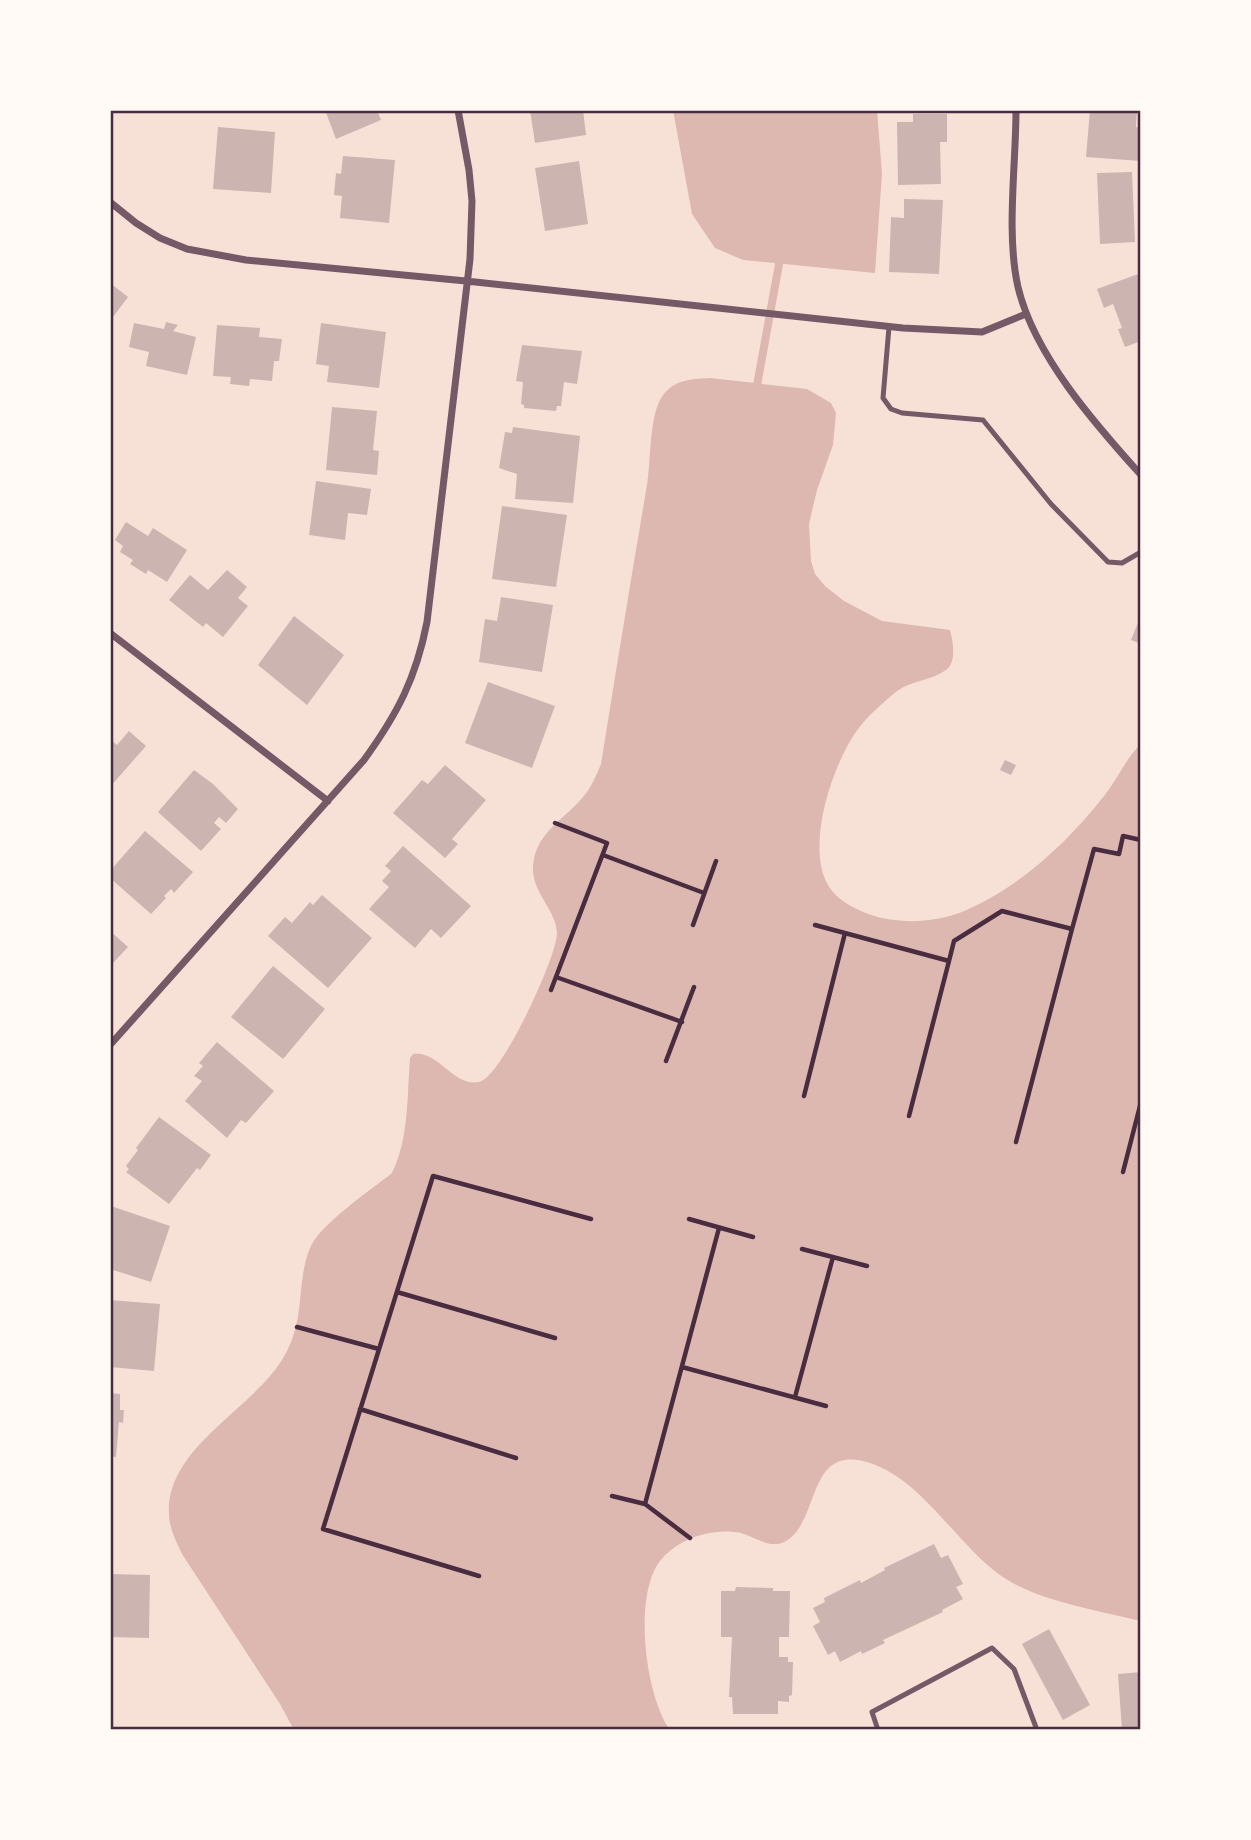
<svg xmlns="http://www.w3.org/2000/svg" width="1251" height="1840" font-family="'Source Sans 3',sans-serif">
	<rect width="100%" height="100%" fill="#f7e1d7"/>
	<path fill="#dcb8b0" d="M 673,110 L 877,110 L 882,174 L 875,273 L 743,260 L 715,248 L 692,214 Z
		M 710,378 L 807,389 L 831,403 L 836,413 L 833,445 L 817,490 L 809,524 L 811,561 L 815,574 L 825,586 L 844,601 L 882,621 L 950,630 C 953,642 957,662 946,670 C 931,681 912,680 897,691 C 885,701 872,712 862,724 C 834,757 800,854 833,892 C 846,907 874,918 894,920 C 916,923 941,920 962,912 C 1018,889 1067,843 1104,796 C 1117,780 1126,758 1141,744 L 1141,1621 C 1099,1611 1034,1600 1000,1575 C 954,1542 920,1475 863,1461 C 807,1448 820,1521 786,1541 C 770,1550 756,1537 741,1533 C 731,1531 720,1531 709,1533 C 690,1537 673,1545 660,1561 C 633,1596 645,1695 670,1730 L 294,1730 L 280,1704 L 182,1554 C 176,1541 169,1528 169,1514 C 166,1448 250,1411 282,1360 C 307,1320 295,1286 310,1248 C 320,1224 371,1190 392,1173 C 409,1139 407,1096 410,1058 L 413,1054 C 439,1050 453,1087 479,1082 C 501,1078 557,957 557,933 C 556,907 527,890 534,859 C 540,830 566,818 583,797 C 591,788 596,776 601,764 C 616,671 631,578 647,485 C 651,460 649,422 660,400 C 671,380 689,379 710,378 Z"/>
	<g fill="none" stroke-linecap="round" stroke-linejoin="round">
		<path stroke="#dcb8b0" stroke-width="8" d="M 756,391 L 779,264 L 778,255"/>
	</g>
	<path fill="#ccb4b1" d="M 325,110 L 377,110 L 381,120 L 336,139 Z
		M 530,110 L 583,110 L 586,135 L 535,143 Z
		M 1090,110 L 1137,110 L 1136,127 L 1141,128 L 1141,161 L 1086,157 Z
		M 913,114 L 947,114 L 947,142 L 940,142 L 941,184 L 898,185 L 897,122 L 913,122 Z
		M 218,127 L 275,132 L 271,193 L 213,189 Z
		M 343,156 L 395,160 L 389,223 L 340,218 L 342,196 L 334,195 L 336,173 L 341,174 Z
		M 579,161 L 588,224 L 545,231 L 535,168 Z
		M 1132,172 L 1135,242 L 1100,244 L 1097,173 Z
		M 904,199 L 943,200 L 939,274 L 889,272 L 891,217 L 904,218 Z
		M 1141,273 L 1141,341 L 1125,347 L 1118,329 L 1122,328 L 1113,304 L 1104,308 L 1097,289 Z
		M 110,283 L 128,297 L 110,321 Z
		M 166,322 L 178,325 L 173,331 L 196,337 L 187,375 L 146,366 L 149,352 L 129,347 L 134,323 L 164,329 Z
		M 321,323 L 386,332 L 379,388 L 327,382 L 329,366 L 316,364 Z
		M 217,325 L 260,328 L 259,337 L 282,339 L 279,361 L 274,361 L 272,381 L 250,379 L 249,386 L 230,384 L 231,377 L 213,376 Z
		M 522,345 L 582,351 L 577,384 L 564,382 L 561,406 L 557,406 L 556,411 L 524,408 L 524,405 L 521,404 L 523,382 L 516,381 Z
		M 332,407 L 377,411 L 373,450 L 379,451 L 377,475 L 326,470 Z
		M 513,427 L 580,436 L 573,503 L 515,499 L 517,474 L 499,468 L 505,432 L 512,433 Z
		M 316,481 L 371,489 L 367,515 L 348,513 L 345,540 L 309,535 Z
		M 502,506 L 567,515 L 556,587 L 492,579 Z
		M 126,522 L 148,536 L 153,528 L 187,550 L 167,582 L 148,570 L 146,574 L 130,564 L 133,560 L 120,552 L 123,546 L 115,540 Z
		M 227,570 L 247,587 L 238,598 L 248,606 L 223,637 L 206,623 L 203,627 L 169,600 L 190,575 L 208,590 Z
		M 501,597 L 553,605 L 542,672 L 479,662 L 485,619 L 497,621 Z
		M 1141,615 L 1141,644 L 1131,640 Z
		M 294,616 L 344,655 L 307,705 L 258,665 Z
		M 488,682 L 555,706 L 532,768 L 465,743 Z
		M 129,731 L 146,746 L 110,787 L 110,739 L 117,745 Z
		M 1005,760 L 1016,765 L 1011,775 L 1000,770 Z
		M 445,765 L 486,800 L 452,839 L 458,844 L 445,858 L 393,813 L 422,780 L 428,784 Z
		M 194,770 L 213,784 L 238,809 L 226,823 L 219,817 L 214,823 L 221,829 L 201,851 L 158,812 Z
		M 145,831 L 193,872 L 174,893 L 171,889 L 164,896 L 166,898 L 151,914 L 110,878 L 110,872 L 116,864 Z
		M 403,846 L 471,906 L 441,938 L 431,929 L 415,948 L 369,909 L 389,887 L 382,881 L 391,871 L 385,866 Z
		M 322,895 L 372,938 L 328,988 L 268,936 L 285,917 L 292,923 L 310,902 L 313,905 Z
		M 110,931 L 128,947 L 113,963 L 110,960 Z
		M 273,966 L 325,1009 L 283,1059 L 231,1017 Z
		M 217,1042 L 274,1091 L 246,1123 L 241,1120 L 227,1138 L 185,1101 L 202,1081 L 194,1076 L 203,1066 L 199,1063 Z
		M 159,1117 L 211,1155 L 200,1170 L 197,1168 L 169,1204 L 126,1172 L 129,1169 L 126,1166 L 138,1150 L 136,1148 Z
		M 111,1206 L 170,1226 L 151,1282 L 110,1269 Z
		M 110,1300 L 160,1304 L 154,1371 L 110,1367 Z
		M 110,1393 L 120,1394 L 120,1410 L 124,1410 L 123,1423 L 119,1422 L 116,1457 L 110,1456 Z
		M 934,1544 L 941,1558 L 948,1555 L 963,1584 L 956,1587 L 963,1599 L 942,1610 L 943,1612 L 883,1640 L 885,1643 L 862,1654 L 861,1651 L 840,1662 L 835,1651 L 828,1655 L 813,1626 L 820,1622 L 813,1608 L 825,1602 L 824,1598 L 860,1580 L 861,1583 L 885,1570 L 884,1568 Z
		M 110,1574 L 150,1575 L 149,1638 L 110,1637 Z
		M 736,1587 L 773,1588 L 773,1591 L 790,1591 L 789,1637 L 779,1637 L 779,1657 L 788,1657 L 788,1662 L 793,1662 L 792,1695 L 789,1696 L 789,1702 L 778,1701 L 778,1714 L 733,1714 L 732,1697 L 729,1697 L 732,1637 L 721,1637 L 721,1591 L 735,1591 Z
		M 1049,1629 L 1090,1705 L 1063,1720 L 1022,1644 Z
		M 1141,1672 L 1141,1730 L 1122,1730 L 1118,1674 Z"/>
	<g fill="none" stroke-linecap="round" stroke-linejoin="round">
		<path stroke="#4a2c40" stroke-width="4.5" d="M 603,855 L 704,893
			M 693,925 L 716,861
			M 815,925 L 949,961 L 954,941 L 1002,911 L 1072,929 L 1094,849 L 1119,854 L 1123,836 L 1141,840
			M 556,977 L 682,1022
			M 551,990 L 607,843 L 555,823
			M 666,1061 L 694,987
			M 804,1096 L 845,933
			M 909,1116 L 949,961
			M 1016,1142 L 1072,929
			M 1123,1172 L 1141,1102
			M 689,1219 L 753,1237
			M 802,1249 L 867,1266
			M 397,1292 L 555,1338
			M 297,1327 L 379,1349
			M 682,1367 L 826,1406
			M 795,1397 L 833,1257
			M 360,1409 L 516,1458
			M 612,1496 L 645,1504 L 719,1228
			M 645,1504 L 690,1538
			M 479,1576 L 323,1529 L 433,1176 L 591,1219"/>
		<path stroke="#755966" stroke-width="5" d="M 889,327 L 883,398 L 891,409 L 902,413 L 983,420 L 1051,504 L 1108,562 L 1122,563 L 1141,552
			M 878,1730 L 872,1712 L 992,1648 L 1014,1669 L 1037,1730"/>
		<path stroke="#755966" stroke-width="7" d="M 1016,110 C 1016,165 1006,234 1018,287 C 1034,355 1095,424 1141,475
			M 110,202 L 136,223 L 160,238 L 187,249 L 246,260 L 466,281 L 903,328 L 982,332 L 1026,314
			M 110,633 L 328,801
			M 110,1045 L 364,760 C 398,713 416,678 427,622 L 470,259 L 472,201 L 469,170 L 458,110"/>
	</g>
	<rect width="1251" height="1840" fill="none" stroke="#fffaf5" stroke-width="224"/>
	<rect x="112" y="112" width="1027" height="1616" fill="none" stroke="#4a2c40" stroke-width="2.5"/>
</svg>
